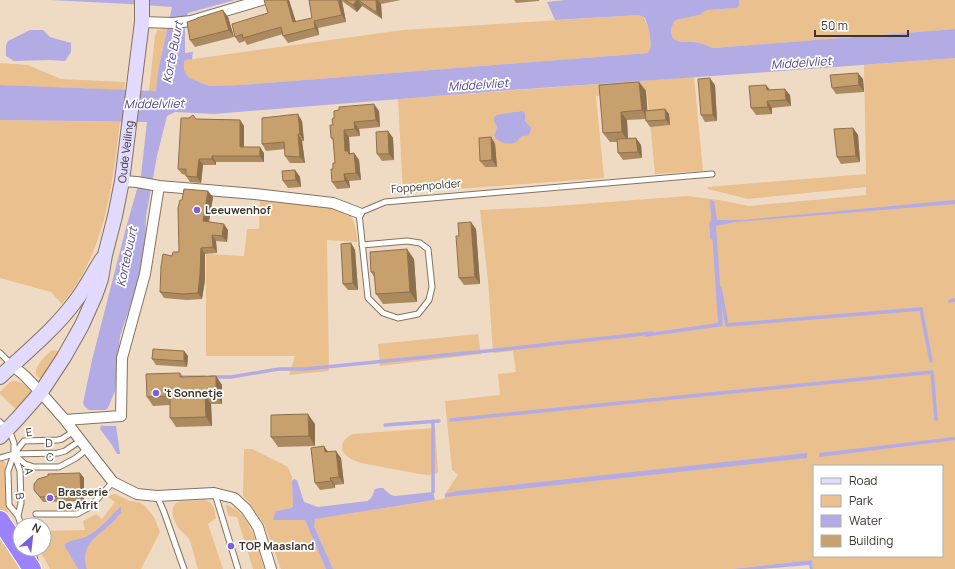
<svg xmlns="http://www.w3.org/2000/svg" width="955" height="569" font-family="Manrope,sans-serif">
	<rect width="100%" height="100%" fill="#efdbc4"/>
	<path fill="#e9c08e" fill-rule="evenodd" d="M 739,0 L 955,0 L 955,29 L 713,48 C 709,47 705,44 700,43 C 690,40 672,47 671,31 C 671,27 673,23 676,20 L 699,15 L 707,10 L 737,8 L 739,6 Z
		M 639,15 L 644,18 L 649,30 L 651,46 L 648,53 L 240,85 L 210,86 L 201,83 L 187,77 L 184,70 L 184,62 L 186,60 L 272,48 L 403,30 Z
		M 167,29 L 158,71 L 156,91 L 149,91 L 155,36 L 157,30 Z
		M 955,58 L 955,569 L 813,569 L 812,560 L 732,569 L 333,569 L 314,526 L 314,519 L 443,499 L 445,497 L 445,494 L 458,475 L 452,470 L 445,401 L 500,395 L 498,374 L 516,372 L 513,351 L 493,353 L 488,281 L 480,210 L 543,207 L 687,196 L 719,200 L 749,206 L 866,195 L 866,187 L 748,199 L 708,189 L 707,187 L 866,174 L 864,65 ZM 814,466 L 942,466 L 942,556 L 814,556 Z
		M 0,63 L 28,65 L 61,79 L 125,82 L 124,90 L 0,85 Z
		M 694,77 L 703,171 L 655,174 L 647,91 L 596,96 L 604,178 L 403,193 L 398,99 ZM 519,111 L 525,113 L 525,121 L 531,127 L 523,136 L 520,137 L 494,137 L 497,127 L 496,125 L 505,113 L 515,112 Z
		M 0,120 L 120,122 C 112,186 106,252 62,304 L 51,292 L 0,278 Z
		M 260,197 L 338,206 C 356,217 354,222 358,242 L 327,240 L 329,371 L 289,375 L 295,356 L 206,356 L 206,254 L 244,256 L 247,229 L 259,229 Z
		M 478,334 L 481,354 L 380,366 L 378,344 Z
		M 54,350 L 58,351 L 58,355 L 43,378 C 25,379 45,352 54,350 Z
		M 13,381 C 21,380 27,387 32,393 L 19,412 L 0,394 L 0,392 L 10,382 Z
		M 435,428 L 438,473 L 428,475 L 419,474 L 361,463 C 345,458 332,447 352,434 Z
		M 244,449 L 252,449 L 288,467 L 292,477 L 293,505 L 291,508 L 276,511 L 274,520 L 305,520 L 326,569 L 281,569 L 264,524 L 251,505 L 243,496 Z
		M 0,461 L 4,461 L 5,463 L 6,504 L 8,513 L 20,533 L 20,537 L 0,514 Z
		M 115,494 L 130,501 L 139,502 L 144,505 L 154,517 L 160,532 L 141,569 L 87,569 C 80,547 95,537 110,525 C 114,521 117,517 121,513 L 121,507 C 111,516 98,530 87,536 C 80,540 70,539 64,545 L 78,569 L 50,569 L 39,549 L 44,549 L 44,531 L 85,530 L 83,521 L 96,514 L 102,519 L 115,502 L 108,497 L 111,495 Z
		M 205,500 C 215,503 214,510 216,518 L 208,524 L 223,569 L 198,569 C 195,560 193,548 189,539 C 186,534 181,532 178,527 C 173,520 168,505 180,501 Z
		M 227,505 C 251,513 258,548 264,569 L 253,569 L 237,517 L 228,516 L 226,506 Z
		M 0,539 L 21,569 L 0,569 Z"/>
	<path fill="#b3abe4" d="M 50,0 L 235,0 L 188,13 L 185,19 L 185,53 L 193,52 L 192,59 L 186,60 L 184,62 L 184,70 L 188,77 L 201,83 L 210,86 L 240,85 L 648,53 L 651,46 L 649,30 L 645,18 L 639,15 L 555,20 L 547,2 L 565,0 L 739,0 L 739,6 L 737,8 L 707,10 L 699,15 L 676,20 C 673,23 671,27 671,31 C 672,47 690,40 700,43 C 705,44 709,47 713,48 L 955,29 L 955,58 L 755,73 L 499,91 L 214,114 L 175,112 L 167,116 L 157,156 L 146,216 L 145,249 L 135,292 L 120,336 L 115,391 L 108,408 L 105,410 L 89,410 L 85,407 L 83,403 L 92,360 L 126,228 L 141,175 L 147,122 L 0,120 L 0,85 L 156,91 L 158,71 L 172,7 L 129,4 Z
		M 30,30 L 43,30 L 50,37 L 71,43 L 71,52 L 65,61 L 51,60 L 14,61 L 6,56 L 6,45 L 8,41 Z
		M 522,111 L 525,113 L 525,121 L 531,127 C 531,130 530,134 527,136 C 519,135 521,139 516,142 C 508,146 498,142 494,136 L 497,127 C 496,125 493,121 494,118 C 495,113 517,112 522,111 Z
		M 710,200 L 714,201 L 717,220 L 743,220 L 955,200 L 955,204 L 735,222 L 716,226 L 723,326 L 644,337 L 649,333 L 718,323 Z
		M 102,425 L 104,426 L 116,426 L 118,439 L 120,454 L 117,454 L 112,445 L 100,429 L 101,426 Z
		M 955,437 L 955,440 L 819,457 L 819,453 Z
		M 807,453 L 807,458 L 445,497 L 445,494 L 457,491 Z
		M 294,479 L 297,480 L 304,502 L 318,507 L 367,501 C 372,499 373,494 375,489 L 379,488 L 383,488 L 391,495 L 395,496 L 433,492 L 435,500 L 315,519 L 314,526 L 333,569 L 326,569 L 305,520 L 273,520 L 276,511 L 291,508 L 293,506 L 292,481 Z
		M 120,507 L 121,507 L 121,513 C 117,517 114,521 110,525 C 95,537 80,547 87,569 L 78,569 L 64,545 C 70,539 80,540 87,536 C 99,530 111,516 120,507 Z
		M 812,560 L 813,569 L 810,569 L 809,565 L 761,569 L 732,569 Z"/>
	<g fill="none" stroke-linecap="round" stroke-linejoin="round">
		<path stroke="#b3abe4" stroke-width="3.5" d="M 712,238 L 711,223 L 715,222
			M 720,288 L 727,325 L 921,309 L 931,361
			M 950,301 L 955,300
			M 179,377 L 205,377
			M 211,377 L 231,377 L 279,369 L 305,369 L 497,350 L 652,333
			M 451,420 L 932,372 L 936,419
			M 385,425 L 439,421
			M 433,492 L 433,421"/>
		<defs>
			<path id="lane" d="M 362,245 L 407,241 L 420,243 L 428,249 L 432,287 L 429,300 L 418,314 L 398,318 L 383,313 L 368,298 L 359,213 L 385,202 L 712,174
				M 0,353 L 12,365
				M 0,422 L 10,432 L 14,443 L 14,454 L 20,471 L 21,503 L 18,516
				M 16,456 L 25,464 L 34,467 L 59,467 L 76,458 L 87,449
				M 0,458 L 14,454 L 58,453 L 65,451 L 81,440
				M 215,494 L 238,569
				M 157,496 L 164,512 L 184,569
				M 36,514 L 77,514 L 90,507 L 113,482
				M 21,525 L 18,516 L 9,505 L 8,471 L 14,454 L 24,441 L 58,440 L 62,439 L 74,431
				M 31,549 L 35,560"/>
			<path id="street" d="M 142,22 L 173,23 L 191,21 L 262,0
				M 122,181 L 137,182 L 159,186 L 255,194 L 333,203 L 359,213
				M 12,365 L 25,376 L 43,395 L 65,420 L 98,463 L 113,482 L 137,494 L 157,496 L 214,493 L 234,498 L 246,509 L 258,527 L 271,569
				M 65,420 L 121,416 L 122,358 L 145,274 L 159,186"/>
			<g id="secondary">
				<path d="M 0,377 C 25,353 53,331 74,303 C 85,289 93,273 102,259"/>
				<path id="s1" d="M 0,437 L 19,417 L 41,392 L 64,357 L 82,325 L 95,296 L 101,279 L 105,255 L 115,216 L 122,181 L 142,22 L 142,0"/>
			</g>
			<path id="highway" d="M 0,520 L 32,569"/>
		</defs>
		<use href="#lane" stroke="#84735e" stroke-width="7"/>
		<use href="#street" stroke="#84735e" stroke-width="12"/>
		<use href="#secondary" stroke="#84735e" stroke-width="16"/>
		<use href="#highway" stroke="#fff" stroke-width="20"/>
		<use href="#lane" stroke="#fff" stroke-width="5"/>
		<use href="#street" stroke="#fff" stroke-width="10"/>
		<use href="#secondary" stroke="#e2daff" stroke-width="14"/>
		<use href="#highway" stroke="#9d82fe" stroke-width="18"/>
	</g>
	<path fill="#ac8a5f" d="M 264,0 L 289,0 L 296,22 L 312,18 L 309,0 L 401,0 L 381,4 L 382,19 L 362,6 L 357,12 L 342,1 L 346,22 L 318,28 L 319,35 L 288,43 L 283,36 L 283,34 L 247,45 L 245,41 L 239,43 L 235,37 L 268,13 Z
		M 514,0 L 539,0 L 539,1 L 516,3 Z
		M 228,17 L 234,37 L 195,47 L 190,40 Z
		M 863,79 L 864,92 L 836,94 L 832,88 Z
		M 639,82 L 646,91 L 647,111 L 665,109 L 669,114 L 670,125 L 650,127 L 646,121 L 646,119 L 627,120 L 628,139 L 636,138 L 641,145 L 642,158 L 623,160 L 618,153 L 617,142 L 610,142 L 603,133 Z
		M 715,85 L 717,121 L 705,122 L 701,115 Z
		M 770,90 L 790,95 L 791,106 L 772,108 L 772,114 L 756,115 L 751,108 Z
		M 339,110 L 379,111 L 380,127 L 359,129 L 360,136 L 349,137 L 350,153 L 354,153 L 359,160 L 361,180 L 349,181 L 350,188 L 337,189 L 332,182 L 333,169 L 335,163 L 333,140 L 331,138 L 333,125 L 334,118 Z
		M 196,119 L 240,120 L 244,126 L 244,147 L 264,153 L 264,162 L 216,162 L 216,165 L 203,165 L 201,183 L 190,182 L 186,176 L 186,175 L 182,174 L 178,169 Z
		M 302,121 L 304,141 L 302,141 L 305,163 L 290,163 L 285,156 L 285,149 L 266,151 L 262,144 Z
		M 853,128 L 858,135 L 860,162 L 841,164 L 837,157 Z
		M 388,131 L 393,138 L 394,160 L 382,161 L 377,154 Z
		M 491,137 L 495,144 L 497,167 L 485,167 L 480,161 Z
		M 295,170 L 300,177 L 301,187 L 288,188 L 283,181 Z
		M 213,197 L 209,222 L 228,230 L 227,242 L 216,241 L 217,253 L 205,254 L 205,280 L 202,299 L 187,300 L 164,298 L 160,292 L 172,256 L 179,252 L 182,200 Z
		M 476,229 L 480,284 L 464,285 L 459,278 L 459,236 Z
		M 351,243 L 355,250 L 358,290 L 348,290 L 343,284 Z
		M 414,259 L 417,302 L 383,304 L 376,294 L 375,278 L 371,272 Z
		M 184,351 L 188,356 L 187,367 L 156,365 L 152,359 Z
		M 180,373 L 183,377 L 216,376 L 222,385 L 222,404 L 211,404 L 212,426 L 176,427 L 170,418 L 170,405 L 153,406 L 147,397 Z
		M 315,424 L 315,446 L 278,447 L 271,437 Z
		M 328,452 L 341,458 L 344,484 L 335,485 L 335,488 L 320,490 L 315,483 Z
		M 80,473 L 84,478 L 84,501 L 43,502 L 34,490 Z"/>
	<path fill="#8c704d" d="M 287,0 L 289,0 L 298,29 L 293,22 Z
		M 338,0 L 341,0 L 342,1 L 346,22 L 342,15 Z
		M 357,0 L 358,0 L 362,6 L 357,12 L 353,5 Z
		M 376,0 L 378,0 L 381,4 L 382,19 L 377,13 Z
		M 223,10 L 228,17 L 234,37 L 229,30 Z
		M 314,21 L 318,28 L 319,35 L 315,28 Z
		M 858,73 L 863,79 L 864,92 L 859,85 Z
		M 710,78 L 715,85 L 717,121 L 713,115 Z
		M 639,82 L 646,91 L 648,119 L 642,110 Z
		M 766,85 L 771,91 L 767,90 Z
		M 785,89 L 790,95 L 791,106 L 786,100 Z
		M 767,101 L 772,108 L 772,114 L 768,107 Z
		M 374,104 L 379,111 L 380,127 L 376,120 Z
		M 665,109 L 669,114 L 670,125 L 666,120 Z
		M 621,112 L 627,120 L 628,141 L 622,132 Z
		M 298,114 L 302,121 L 304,141 L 300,134 Z
		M 240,120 L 244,126 L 244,153 L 240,147 Z
		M 354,122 L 359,129 L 360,136 L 355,129 Z
		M 853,128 L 858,135 L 860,162 L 856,156 Z
		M 344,130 L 349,137 L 350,156 L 345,151 Z
		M 388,131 L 393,138 L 394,160 L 389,154 Z
		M 298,134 L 302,141 L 305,163 L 300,157 Z
		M 491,137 L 495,144 L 497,167 L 492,160 Z
		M 636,138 L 641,145 L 642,158 L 638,152 Z
		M 260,147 L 264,153 L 264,162 L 260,156 Z
		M 354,153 L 359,160 L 361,180 L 356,173 Z
		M 212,156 L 216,162 L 216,165 L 212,159 Z
		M 199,159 L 203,165 L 201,183 L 197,177 Z
		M 295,170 L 300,177 L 301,187 L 296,180 Z
		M 344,174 L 349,181 L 350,188 L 345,181 Z
		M 208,191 L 213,197 L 208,227 L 203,221 Z
		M 471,222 L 476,229 L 480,284 L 475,277 Z
		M 224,224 L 228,230 L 227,242 L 222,236 Z
		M 212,235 L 216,241 L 217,253 L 213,247 Z
		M 351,243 L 355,250 L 358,290 L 353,283 Z
		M 201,248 L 205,254 L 205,280 L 202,299 L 198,293 Z
		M 407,249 L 414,259 L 417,302 L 410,292 Z
		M 184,351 L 188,356 L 187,367 L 184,361 Z
		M 216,376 L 222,385 L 222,404 L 216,395 Z
		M 205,395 L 211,404 L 212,426 L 206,417 Z
		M 308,414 L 315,424 L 315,446 L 309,436 Z
		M 324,446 L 329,453 L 325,452 Z
		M 336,451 L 341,458 L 344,484 L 339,477 Z
		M 80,473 L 84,478 L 84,501 L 81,496 Z
		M 330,478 L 335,485 L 335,488 L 331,481 Z"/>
	<path fill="#c8a06e" stroke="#8c704d" d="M 264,0 L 287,0 L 293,22 L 312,18 L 309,0 L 338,0 L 342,15 L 314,21 L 315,28 L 283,36 L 281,27 L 243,38 L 242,34 L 235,37 L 232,24 L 268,13 Z
		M 345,0 L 357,0 L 353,5 Z
		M 358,0 L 376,0 L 377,13 Z
		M 223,10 L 229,30 L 190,40 L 187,22 L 196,19 L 197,18 Z
		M 858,73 L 859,85 L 832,88 L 830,75 Z
		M 710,78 L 713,115 L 701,115 L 698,79 Z
		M 639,82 L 642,110 L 621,112 L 622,132 L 603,133 L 599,85 Z
		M 766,85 L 767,90 L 785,89 L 786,100 L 767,101 L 768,107 L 751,108 L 749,86 Z
		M 374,104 L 376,120 L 354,122 L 355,129 L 344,130 L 345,151 L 348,151 L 349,154 L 354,153 L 356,173 L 344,174 L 345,181 L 332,182 L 331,169 L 333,169 L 333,163 L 335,163 L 333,138 L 331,138 L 330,125 L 333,125 L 332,119 L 334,118 L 334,111 L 339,110 L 339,107 Z
		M 665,109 L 666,120 L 646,121 L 645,111 Z
		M 298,114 L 300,134 L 298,134 L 300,157 L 285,156 L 284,142 L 262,144 L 262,118 Z
		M 193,115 L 196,119 L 240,120 L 240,147 L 260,147 L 260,156 L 212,156 L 212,159 L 199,159 L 197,177 L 186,176 L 186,169 L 178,169 L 181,118 L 189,118 Z
		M 853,128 L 856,156 L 837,157 L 834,129 Z
		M 388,131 L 389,154 L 377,154 L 376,132 Z
		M 491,137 L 492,160 L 480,161 L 479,138 Z
		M 636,138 L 638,152 L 618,153 L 617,139 Z
		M 295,170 L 296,180 L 283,181 L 282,171 Z
		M 184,189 L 208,191 L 203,221 L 224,224 L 222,236 L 212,235 L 213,247 L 201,248 L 200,274 L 198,293 L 183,294 L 160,292 L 161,266 L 163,254 L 172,256 L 173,252 L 179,252 L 178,208 L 180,200 L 182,200 Z
		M 471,222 L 475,277 L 459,278 L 456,236 L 459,236 L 458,223 Z
		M 351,243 L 353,283 L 343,284 L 341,244 Z
		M 407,249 L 410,292 L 376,294 L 374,272 L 371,272 L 370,252 Z
		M 153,349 L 184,351 L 184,361 L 152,359 Z
		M 180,373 L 180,377 L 216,376 L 216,395 L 205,395 L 206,417 L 170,418 L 170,396 L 147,397 L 146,374 Z
		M 308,414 L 309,436 L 271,437 L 271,415 Z
		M 324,446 L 325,452 L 336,451 L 339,477 L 330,478 L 331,481 L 315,483 L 311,448 Z
		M 80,473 L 81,496 L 40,497 L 34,490 L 34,484 L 38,479 L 48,476 L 48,474 Z"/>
	<g fill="#7d5fda" stroke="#fff" stroke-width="1.5">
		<circle cx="197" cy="210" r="4"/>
		<circle cx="156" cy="393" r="4"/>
		<circle cx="50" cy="498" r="4"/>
		<circle cx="231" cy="546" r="4"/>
	</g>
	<g text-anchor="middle" stroke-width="3.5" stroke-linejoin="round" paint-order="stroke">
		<g font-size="11" fill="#3c352c" stroke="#fff">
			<text dy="4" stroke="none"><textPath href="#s1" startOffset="319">Oude Veiling</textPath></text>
			<text transform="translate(426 186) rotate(-5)" y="4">Foppenpolder</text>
			<text transform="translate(29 432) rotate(-8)" y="4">E</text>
			<text transform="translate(49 443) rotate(-2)" y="4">D</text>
			<text transform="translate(50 457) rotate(-2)" y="4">C</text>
			<text transform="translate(29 471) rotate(81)" y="4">A</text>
			<text transform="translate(20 496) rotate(83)" y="4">B</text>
		</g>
		<g font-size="11" font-weight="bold" fill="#3c352c" stroke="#fff" text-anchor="start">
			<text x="205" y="214">Leeuwenhof</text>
			<text x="164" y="397">'t Sonnetje</text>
			<text x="58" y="496">Brasserie<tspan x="58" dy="13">De Afrit</tspan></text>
			<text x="239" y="550">TOP Maasland</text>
		</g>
		<g font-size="12" font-style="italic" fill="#53458a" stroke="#fff">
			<text transform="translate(173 52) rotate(-79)" y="4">Korte Buurt</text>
			<text transform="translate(801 63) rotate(-4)" y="4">Middelvliet</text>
			<text transform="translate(478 85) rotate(-4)" y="4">Middelvliet</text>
			<text transform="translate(154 104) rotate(-1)" y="4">Middelvliet</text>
			<text transform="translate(127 257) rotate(-78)" y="4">Kortebuurt</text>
		</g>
	</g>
	<rect x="813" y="465" width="130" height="92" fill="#ffffff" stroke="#b1aeab"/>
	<rect x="821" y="478" width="20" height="6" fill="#e2daff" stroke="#b1aeab"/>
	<text x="849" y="485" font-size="12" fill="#3c352c">Road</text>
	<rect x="821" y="495" width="20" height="12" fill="#e9c08e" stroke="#b1aeab"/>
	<text x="849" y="505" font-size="12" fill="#3c352c">Park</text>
	<rect x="821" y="515" width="20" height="12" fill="#b3abe4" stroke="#b1aeab"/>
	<text x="849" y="525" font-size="12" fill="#3c352c">Water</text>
	<rect x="821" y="535" width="20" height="12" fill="#c8a06e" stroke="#b1aeab"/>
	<text x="849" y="545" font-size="12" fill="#3c352c">Building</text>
	<g transform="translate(32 537) rotate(28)"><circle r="19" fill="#ffffff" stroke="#b1aeab"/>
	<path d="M0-3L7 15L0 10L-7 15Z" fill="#7d5fda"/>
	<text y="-6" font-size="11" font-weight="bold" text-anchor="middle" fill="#3c352c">N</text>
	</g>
	<path d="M815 30v6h93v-6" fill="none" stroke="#3c352c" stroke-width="2"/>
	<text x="821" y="30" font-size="12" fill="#3c352c" stroke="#ffffff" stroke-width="3" paint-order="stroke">50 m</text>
</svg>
